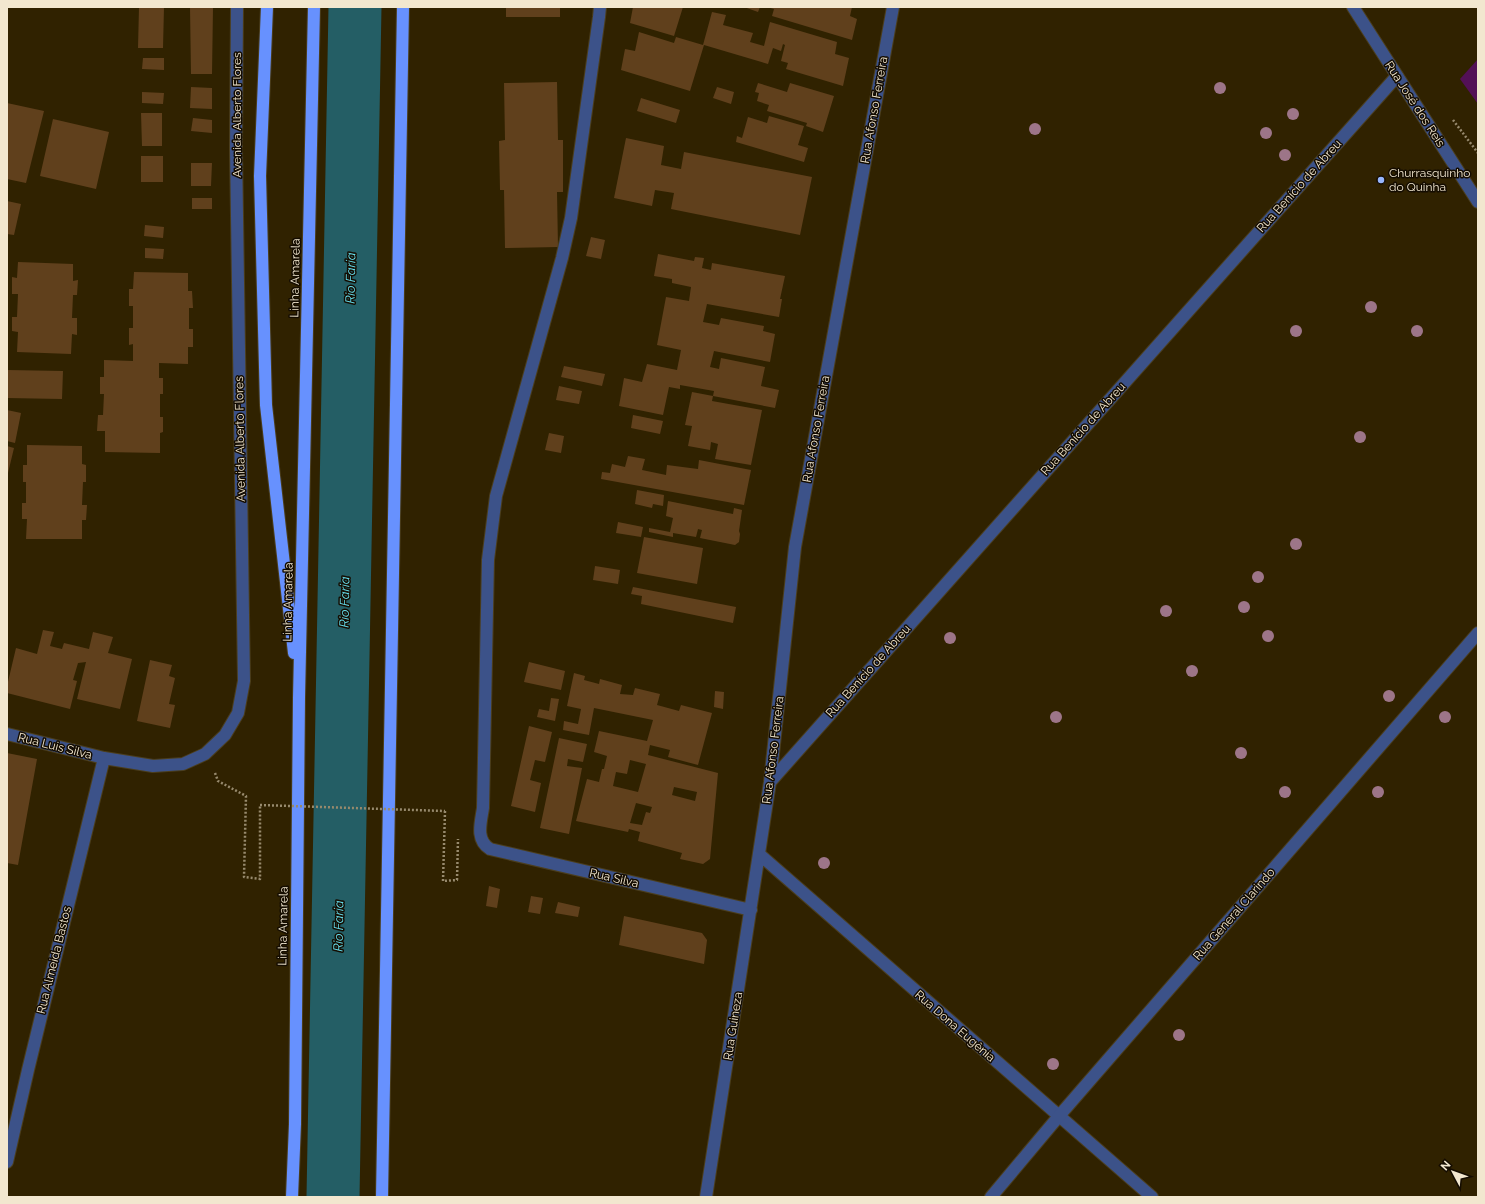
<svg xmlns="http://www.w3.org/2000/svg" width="1485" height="1204" font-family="Raleway,sans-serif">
	<rect width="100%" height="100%" fill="#302200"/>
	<path fill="#531056" d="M 1478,59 L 1478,104 L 1460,79 Z"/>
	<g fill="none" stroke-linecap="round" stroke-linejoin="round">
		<path stroke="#245e65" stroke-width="53" d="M 333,1197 L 355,7"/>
	</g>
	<path fill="#60401c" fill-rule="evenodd" d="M 139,7 L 164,7 L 163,48 L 138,48 Z
		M 190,7 L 213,7 L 212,74 L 191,74 Z
		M 506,7 L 560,7 L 560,17 L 506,17 Z
		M 633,7 L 683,7 L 674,36 L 630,23 Z
		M 744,7 L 760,7 L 758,12 Z
		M 767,7 L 852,7 L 850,16 L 857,19 L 852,40 L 772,16 L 774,9 Z
		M 712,12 L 726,15 L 723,25 L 753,33 L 750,42 L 764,46 L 770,22 L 837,42 L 835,54 L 849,58 L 843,86 L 786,69 L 788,63 L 781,61 L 785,45 L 783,44 L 781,51 L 773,48 L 768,64 L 704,45 L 690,91 L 621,70 L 625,49 L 635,51 L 639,32 L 674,43 L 676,37 L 703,45 Z
		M 143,58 L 164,58 L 164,70 L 142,69 Z
		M 557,82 L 558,140 L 563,140 L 563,192 L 557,192 L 558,247 L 505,248 L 504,190 L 500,190 L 499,141 L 505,140 L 504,83 Z
		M 758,83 L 787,92 L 790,83 L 834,96 L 823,132 L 806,126 L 807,123 L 767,111 L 769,105 L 757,101 L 759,93 L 755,92 Z
		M 191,87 L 212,88 L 212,109 L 190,108 Z
		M 717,87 L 734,92 L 731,104 L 713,98 Z
		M 142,92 L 164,93 L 163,104 L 142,103 Z
		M 641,98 L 680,110 L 676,123 L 637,111 Z
		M 7,103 L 44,111 L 26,183 L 7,179 Z
		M 141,113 L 162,113 L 162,146 L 142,146 Z
		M 769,116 L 804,126 L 798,145 L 808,148 L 804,162 L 736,142 L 737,136 L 742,138 L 748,117 L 767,123 Z
		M 193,118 L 212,120 L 212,133 L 191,131 Z
		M 53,119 L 109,132 L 96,189 L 40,176 Z
		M 626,138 L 664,146 L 661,165 L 681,169 L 684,152 L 812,177 L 800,235 L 671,209 L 674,193 L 655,190 L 652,206 L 614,198 Z
		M 141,156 L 163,156 L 163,182 L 141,182 Z
		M 191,163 L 212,163 L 211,186 L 191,186 Z
		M 192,198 L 212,198 L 212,209 L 192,209 Z
		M 7,201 L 21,204 L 14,235 L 7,234 Z
		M 145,225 L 164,227 L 163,238 L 144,236 Z
		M 591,237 L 605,240 L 601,259 L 586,256 Z
		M 145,248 L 164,249 L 163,259 L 145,258 Z
		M 658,254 L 694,261 L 695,257 L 704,258 L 702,268 L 711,270 L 712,263 L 785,276 L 780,299 L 782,299 L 779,317 L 707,304 L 703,322 L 719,325 L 721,318 L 764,326 L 763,331 L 775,334 L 770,362 L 714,351 L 710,367 L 719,369 L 721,358 L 765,367 L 761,386 L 779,390 L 775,408 L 713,396 L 712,401 L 762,410 L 751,465 L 715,459 L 718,444 L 711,442 L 710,450 L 688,446 L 692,426 L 685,425 L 692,392 L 713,396 L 714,391 L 680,385 L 680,389 L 669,387 L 663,415 L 619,406 L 624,378 L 642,382 L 647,364 L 677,370 L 681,350 L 657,345 L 666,297 L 689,301 L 691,287 L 672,283 L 672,279 L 654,276 Z
		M 18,262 L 73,264 L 73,281 L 78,280 L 77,295 L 73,295 L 72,318 L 77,318 L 77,335 L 72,334 L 71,354 L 17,352 L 18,332 L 12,331 L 12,317 L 17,317 L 18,294 L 12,294 L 12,277 L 17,278 Z
		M 134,272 L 188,273 L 188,291 L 192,291 L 193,308 L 189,308 L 189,329 L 193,329 L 193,347 L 188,347 L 188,364 L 159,363 L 159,378 L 163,378 L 163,394 L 160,394 L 160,417 L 163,417 L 163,432 L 160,433 L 160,453 L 105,452 L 105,431 L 97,431 L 98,415 L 103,415 L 104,394 L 100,394 L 100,377 L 104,377 L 104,360 L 133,361 L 133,344 L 129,345 L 129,328 L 133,328 L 133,306 L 129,306 L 129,289 L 133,289 Z
		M 564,366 L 605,374 L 602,386 L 561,377 Z
		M 7,370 L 63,371 L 62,399 L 7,398 Z
		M 559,386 L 582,391 L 579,404 L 556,400 Z
		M 7,410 L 21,413 L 15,443 L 7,441 Z
		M 633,415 L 663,421 L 660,434 L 631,428 Z
		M 549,433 L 564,436 L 561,453 L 545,450 Z
		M 27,445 L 82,446 L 82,464 L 86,465 L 86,482 L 83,482 L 82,505 L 87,505 L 86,520 L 82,520 L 82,539 L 26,539 L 27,519 L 22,519 L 22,503 L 26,503 L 26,482 L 23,482 L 23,465 L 27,465 Z
		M 7,446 L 14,448 L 8,473 L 7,473 Z
		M 628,456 L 645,459 L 642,470 L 666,475 L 667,465 L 698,469 L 699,460 L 751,470 L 744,505 L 601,479 L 602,472 L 610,473 L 612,464 L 625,467 Z
		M 637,490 L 664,495 L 663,506 L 653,504 L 652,508 L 635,504 Z
		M 668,501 L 733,514 L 734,508 L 742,510 L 739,531 L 740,534 L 739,542 L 735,545 L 700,538 L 702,530 L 698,529 L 696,537 L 673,533 L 673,537 L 649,532 L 649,528 L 670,532 L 673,518 L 666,516 Z
		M 618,522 L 643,527 L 641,537 L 616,533 Z
		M 644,537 L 703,548 L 697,584 L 637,573 Z
		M 595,566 L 620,570 L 618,584 L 593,580 Z
		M 633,587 L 736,607 L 733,623 L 641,604 L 642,596 L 631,594 Z
		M 43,630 L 54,632 L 50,646 L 62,649 L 64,643 L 89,649 L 93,632 L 113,637 L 108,653 L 132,659 L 120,709 L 77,699 L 86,662 L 78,663 L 73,680 L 77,681 L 70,709 L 7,693 L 7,686 L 16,648 L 37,654 Z
		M 150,660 L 172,665 L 169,676 L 175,678 L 169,704 L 175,705 L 170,728 L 137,721 Z
		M 529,662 L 565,671 L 561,690 L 524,682 Z
		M 574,673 L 585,676 L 584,680 L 599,684 L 600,679 L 622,685 L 620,694 L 633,695 L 635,688 L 660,694 L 657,705 L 679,711 L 681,705 L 712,713 L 698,765 L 668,757 L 670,750 L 650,745 L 648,755 L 718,773 L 710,859 L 703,864 L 680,859 L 682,853 L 638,841 L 640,832 L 629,829 L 628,832 L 576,821 L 587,779 L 599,782 L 602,769 L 604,769 L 607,756 L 594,752 L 599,731 L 647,741 L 653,720 L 594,708 L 589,735 L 563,730 L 564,721 L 578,724 L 581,709 L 567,706 ZM 630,760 L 646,764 L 638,792 L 613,786 L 616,772 L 627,774 ZM 674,787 L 697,792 L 695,801 L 672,795 ZM 636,803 L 652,807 L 650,813 L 646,812 L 642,825 L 630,823 Z
		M 715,691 L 724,692 L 723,709 L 714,707 Z
		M 551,698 L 559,699 L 555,721 L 537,717 L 539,709 L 549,711 Z
		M 529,726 L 552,732 L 545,762 L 535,760 L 530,780 L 541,783 L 535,812 L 511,806 Z
		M 559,738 L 587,744 L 583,762 L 568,759 L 567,766 L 582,768 L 569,834 L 540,828 Z
		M 7,753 L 37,759 L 18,865 L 7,863 Z
		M 489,886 L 500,889 L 497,908 L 486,906 Z
		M 531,896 L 543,898 L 540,914 L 528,912 Z
		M 558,902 L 580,907 L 578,917 L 555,913 Z
		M 624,916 L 702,933 L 707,940 L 704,964 L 619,945 Z"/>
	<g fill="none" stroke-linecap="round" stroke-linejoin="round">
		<defs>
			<path id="minor" d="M 600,7 L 599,17 L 571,218 L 562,258 L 496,496 L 488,560 L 483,808 C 481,822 475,840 490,849 L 751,910
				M 7,734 L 104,758 L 153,766 L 183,764 L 205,754 L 225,735 L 238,713 L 244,681 L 236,149 L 237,7
				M 770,782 L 1397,76
				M 759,854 L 1152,1197
				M 7,1162 L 28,1070 L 104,758
				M 706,1197 L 770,782 L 795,547 L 893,7"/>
			<path id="tertiary" d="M 1353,7 L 1478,202
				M 991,1197 L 1059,1116 L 1478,633"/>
			<path id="motorway" d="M 267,7 L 260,176 L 266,405 L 294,653
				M 292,1197 L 295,1124 L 299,698 L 314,7
				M 382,1197 L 403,7"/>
		</defs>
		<use href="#minor" stroke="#4b3e1d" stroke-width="14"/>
		<use href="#tertiary" stroke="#4b3e1d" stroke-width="14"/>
		<use href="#motorway" stroke="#4b3e1d" stroke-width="14"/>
		<path stroke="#978a6d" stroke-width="2.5" stroke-dasharray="2 2" stroke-linecap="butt" d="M 1453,120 L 1478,153
			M 215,773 L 218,781 L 246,796 L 244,877 L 260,879 L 260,805
			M 445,811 L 443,881 L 457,880 L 458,839"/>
		<use href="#minor" stroke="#3c5289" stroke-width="12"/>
		<use href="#tertiary" stroke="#3c5289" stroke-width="12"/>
		<use href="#motorway" stroke="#6791fe" stroke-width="12"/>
		<path stroke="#978a6d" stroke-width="2.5" stroke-dasharray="2 2" stroke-linecap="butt" d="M 260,805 L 445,811"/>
	</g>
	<g fill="#9d7588">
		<circle cx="1220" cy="88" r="6"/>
		<circle cx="1293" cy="114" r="6"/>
		<circle cx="1035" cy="129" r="6"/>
		<circle cx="1266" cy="133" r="6"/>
		<circle cx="1285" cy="155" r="6"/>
		<circle cx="1371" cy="307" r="6"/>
		<circle cx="1296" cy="331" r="6"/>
		<circle cx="1417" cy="331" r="6"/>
		<circle cx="1360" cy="437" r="6"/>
		<circle cx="1296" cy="544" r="6"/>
		<circle cx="1258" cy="577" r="6"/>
		<circle cx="1244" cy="607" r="6"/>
		<circle cx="1166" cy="611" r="6"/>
		<circle cx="1268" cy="636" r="6"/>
		<circle cx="950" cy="638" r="6"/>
		<circle cx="1192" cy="671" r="6"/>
		<circle cx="1389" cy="696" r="6"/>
		<circle cx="1056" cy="717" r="6"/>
		<circle cx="1445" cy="717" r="6"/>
		<circle cx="1241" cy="753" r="6"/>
		<circle cx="1285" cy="792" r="6"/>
		<circle cx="1378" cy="792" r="6"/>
		<circle cx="824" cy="863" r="6"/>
		<circle cx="1179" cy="1035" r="6"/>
		<circle cx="1053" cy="1064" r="6"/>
	</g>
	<circle fill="#97b6fd" stroke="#140c00" stroke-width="1.5" cx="1381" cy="180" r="4"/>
	<g text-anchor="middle" stroke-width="3" stroke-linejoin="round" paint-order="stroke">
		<g font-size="12" fill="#f2e7cf" stroke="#140c00">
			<text transform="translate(1415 104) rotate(57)" y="4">Rua José dos Reis</text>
			<text transform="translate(874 110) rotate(-80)" y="4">Rua Afonso Ferreira</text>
			<text transform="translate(237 115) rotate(-90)" y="4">Avenida Alberto Flores</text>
			<text transform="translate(1299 186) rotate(-48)" y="4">Rua Benício de Abreu</text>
			<text transform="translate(295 278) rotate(-89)" y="4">Linha Amarela</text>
			<text transform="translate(816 429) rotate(-80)" y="4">Rua Afonso Ferreira</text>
			<text transform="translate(1083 429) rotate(-48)" y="4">Rua Benício de Abreu</text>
			<text transform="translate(240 439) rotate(-91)" y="4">Avenida Alberto Flores</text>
			<text transform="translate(288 602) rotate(-89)" y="4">Linha Amarela</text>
			<text transform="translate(868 671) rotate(-48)" y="4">Rua Benício de Abreu</text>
			<text transform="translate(55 746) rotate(14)" y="4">Rua Luis Silva</text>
			<text transform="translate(773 750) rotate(-83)" y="4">Rua Afonso Ferreira</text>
			<text transform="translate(614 878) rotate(13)" y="4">Rua Silva</text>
			<text transform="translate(1234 914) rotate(-49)" y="4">Rua General Clarindo</text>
			<text transform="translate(283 926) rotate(-89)" y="4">Linha Amarela</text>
			<text transform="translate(54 960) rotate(-76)" y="4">Rua Almeida Bastos</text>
			<text transform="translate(733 1026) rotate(-81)" y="4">Rua Guineza</text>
			<text transform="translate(955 1026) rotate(41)" y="4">Rua Dona Eugênia</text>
		</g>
		<g font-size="12" fill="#f2e7cf" stroke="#140c00" text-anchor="start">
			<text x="1389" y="177">Churrasquinho<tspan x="1389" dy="14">do Quinha</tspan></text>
		</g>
		<g font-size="13" font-style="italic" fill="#66ddec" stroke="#140c00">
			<text transform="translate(350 278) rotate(-89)" y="5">Rio Faria</text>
			<text transform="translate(344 602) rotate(-89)" y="5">Rio Faria</text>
			<text transform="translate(338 926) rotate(-89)" y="5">Rio Faria</text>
		</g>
	</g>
	<rect width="1485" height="1204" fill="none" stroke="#f2e7cf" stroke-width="16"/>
	<g transform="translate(1453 1172) rotate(311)" stroke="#140c00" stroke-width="3" paint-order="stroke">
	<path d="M0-3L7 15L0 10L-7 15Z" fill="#f2e7cf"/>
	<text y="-6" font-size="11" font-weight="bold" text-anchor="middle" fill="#f2e7cf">N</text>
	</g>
</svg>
